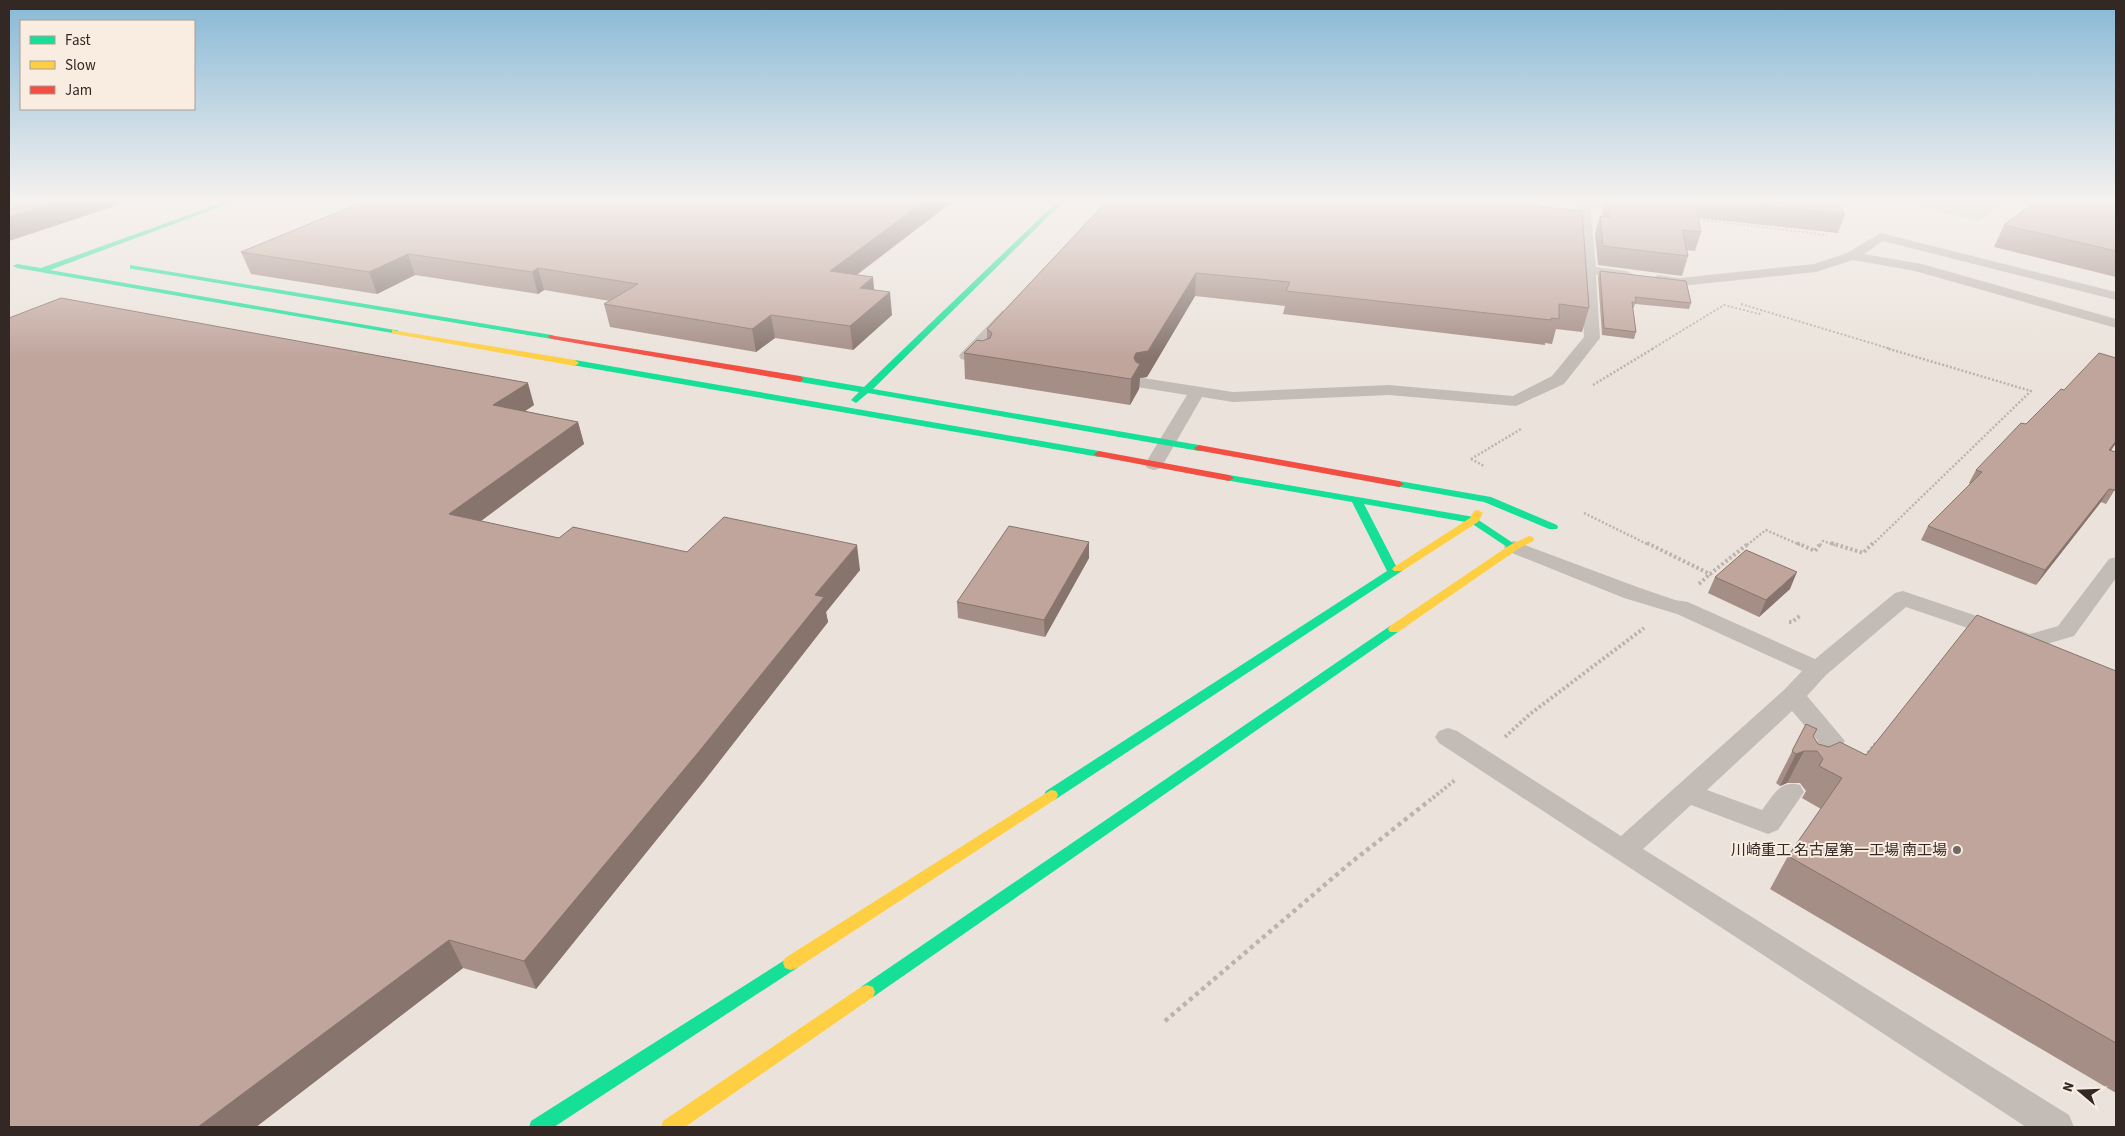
<svg xmlns="http://www.w3.org/2000/svg" width="2125" height="1136" font-family="'Source Sans 3','Noto Sans JP',sans-serif">
	<rect width="100%" height="100%" fill="#ebe3db"/>
	<path fill="#ccd0b4" d="M 1911,199 L 2012,199 L 1979,221 L 1905,203 Z"/>
	<g fill="none" stroke-linecap="round" stroke-linejoin="round">
		<path stroke="#bcb3ad" stroke-width="2" stroke-dasharray="2 2" stroke-linecap="butt" d="M 1695,219 L 1827,235
			M 1741,304 L 1891,349
			M 1652,349 L 1724,305 L 1759,314 L 1762,310"/>
		<path stroke="#bcb3ad" stroke-width="2.5" stroke-dasharray="2 2" stroke-linecap="butt" d="M 1593,385 L 1654,348
			M 1471,459 L 1484,466
			M 1471,459 L 1521,429
			M 1584,513 L 1649,545
			M 1747,545 L 1766,530 L 1800,545
			M 1820,545 L 1823,541 L 1835,545
			M 1872,545 L 2031,391 L 1886,348"/>
		<path stroke="#bcb3ad" stroke-width="4" stroke-dasharray="2.5 2.5" stroke-linecap="butt" d="M 1647,543 L 1710,574 L 1749,543
			M 1797,543 L 1815,551 L 1821,543
			M 1831,543 L 1863,553 L 1873,543
			M 1699,584 L 1710,574
			M 1789,622 L 1792,622 L 1801,615
			M 1505,737 L 1530,714 L 1644,628
			M 1865,757 L 1877,742
			M 1429,801 L 1455,780"/>
		<path stroke="#bcb3ad" stroke-width="4.5" stroke-dasharray="4 4" stroke-linecap="butt" d="M 1165,1021 L 1348,865 L 1430,800"/>
		<path fill="#c3bbb5" fill-rule="evenodd" d="M 1577,199 L 1633,202 L 1639,206 L 1633,210 L 1590,206 L 1596,267 L 1627,271 L 1634,275 L 1627,279 L 1596,275 L 1600,338 L 1564,384 L 1516,406 L 1389,395 L 1233,402 L 1202,397 L 1161,468 L 1154,470 L 1147,468 L 1145,464 L 1187,395 L 1137,387 L 1135,383 L 1137,379 L 1143,378 L 1233,392 L 1389,385 L 1513,396 L 1552,376 L 1584,337 Z
			M 1881,233 L 2116,292 L 2116,300 L 1883,241 L 1864,254 L 1922,264 L 2116,319 L 2116,328 L 1915,271 L 1853,260 L 1816,272 L 1680,286 L 1653,282 L 1651,279 L 1658,275 L 1680,278 L 1814,264 L 1847,253 Z
			M 1007,310 L 1012,311 L 1014,314 L 978,353 L 981,357 L 979,360 L 973,362 L 961,359 L 959,356 L 961,353 L 1002,311 Z
			M 1514,541 L 1640,588 L 1675,600 L 1688,602 L 1815,659 L 1895,593 L 1903,591 L 2030,634 L 2058,626 L 2109,559 L 2116,557 L 2116,578 L 2074,636 L 2029,649 L 1906,607 L 1826,675 L 1807,696 L 1845,741 L 1820,774 L 1811,777 L 1802,774 L 1798,767 L 1818,741 L 1792,711 L 1707,790 L 1762,810 C 1773,796 1780,779 1800,785 L 1804,792 L 1778,830 L 1768,834 L 1691,805 L 1643,849 L 2069,1115 L 2074,1127 L 2026,1127 L 1439,743 L 1435,737 L 1439,731 L 1448,728 L 1457,731 L 1621,836 L 1784,690 L 1802,671 L 1677,614 L 1624,598 L 1507,551 L 1504,547 L 1507,543 Z"/>
		<path fill="#16e098" fill-rule="evenodd" d="M 233,199 L 241,199 L 50,270 L 395,330 L 398,330 L 398,334 L 17,268 L 13,266 L 17,264 L 41,268 Z
			M 1060,199 L 1066,199 L 873,389 L 1199,445 L 1202,446 L 1204,448 L 1202,450 L 1199,451 L 868,393 L 856,403 L 851,400 L 859,392 L 800,382 L 796,379 L 800,376 L 864,387 Z
			M 130,265 L 552,335 L 556,337 L 552,339 L 133,269 L 130,269 Z
			M 575,360 L 1099,451 L 1104,454 L 1099,457 L 572,365 L 571,363 Z
			M 1229,475 L 1474,517 L 1519,547 L 1518,549 L 1510,549 L 1471,523 L 1364,504 L 1396,566 L 1402,567 L 1404,569 L 1402,571 L 1056,799 L 1051,800 L 1046,799 L 1044,795 L 1046,791 L 1387,571 L 1352,502 L 1225,480 L 1224,478 L 1225,476 Z
			M 1399,481 L 1491,497 L 1557,525 L 1558,527 L 1557,529 L 1549,529 L 1484,502 L 1395,486 L 1394,484 L 1395,482 Z
			M 1394,625 L 1398,626 L 1400,629 L 1398,632 L 873,997 L 867,999 L 861,997 L 859,992 L 861,987 L 1390,626 Z
			M 791,956 L 797,958 L 799,963 L 797,968 L 554,1127 L 529,1127 L 531,1121 Z"/>
		<path fill="#ffcf43" fill-rule="evenodd" d="M 392,330 L 575,360 L 579,363 L 575,366 L 395,334 L 392,334 Z
			M 1478,510 L 1483,513 L 1478,522 L 1402,571 L 1394,571 L 1392,569 L 1394,567 L 1470,518 L 1474,511 Z
			M 1529,536 L 1533,537 L 1534,539 L 1533,541 L 1518,549 L 1398,632 L 1390,632 L 1388,629 L 1390,626 L 1510,545 Z
			M 1051,790 L 1056,791 L 1058,795 L 1056,799 L 797,968 L 791,970 L 785,968 L 783,963 L 785,958 Z
			M 867,985 L 873,987 L 875,992 L 873,997 L 685,1127 L 661,1127 L 663,1121 L 861,987 Z"/>
		<path fill="#f24e42" fill-rule="evenodd" d="M 549,335 L 800,376 L 804,379 L 800,382 L 552,339 L 548,337 Z
			M 1199,445 L 1399,481 L 1404,484 L 1399,487 L 1196,450 L 1194,448 Z
			M 1099,451 L 1229,475 L 1234,478 L 1229,481 L 1096,456 L 1094,454 Z"/>
	</g>
	<path fill="#a58e86" d="M 356,199 L 956,199 L 857,275 L 874,290 L 892,315 L 853,350 L 775,338 L 756,352 L 610,327 L 604,304 L 610,301 L 544,290 L 538,294 L 415,275 L 377,294 L 251,274 L 241,252 L 358,204 Z
		M 1109,199 L 1537,206 L 1589,308 L 1582,332 L 1556,329 L 1552,344 L 1545,343 L 1545,345 L 1283,314 L 1285,306 L 1195,296 L 1147,377 L 1140,378 L 1139,389 L 1130,405 L 965,379 L 964,353 L 982,341 L 987,339 L 987,329 Z
		M 1601,199 L 1836,199 L 1845,214 L 1838,233 L 1698,218 L 1701,232 L 1695,251 L 1686,250 L 1688,256 L 1682,276 L 1598,265 L 1595,234 L 1600,216 L 1603,216 L 1602,209 L 1605,199 Z
		M 2116,199 L 2116,277 L 1994,247 L 2004,225 Z
		M 1600,271 L 1691,303 L 1689,309 L 1635,304 L 1633,309 L 1636,332 L 1634,339 L 1602,335 L 1598,277 Z
		M 9,318 L 534,405 L 525,411 L 578,422 L 584,444 L 481,521 L 559,538 L 687,552 L 860,570 L 826,612 L 828,622 L 704,781 L 536,989 L 463,968 L 256,1127 L 9,1127 Z
		M 2026,424 L 2116,443 L 2111,451 L 2116,488 L 2106,504 L 2101,502 L 2036,585 L 1921,540 L 1928,526 L 1970,484 L 1969,483 L 1976,470 Z
		M 1089,542 L 1089,558 L 1045,637 L 958,618 L 957,602 Z
		M 1715,577 L 1790,589 L 1759,617 L 1708,593 Z
		M 2116,671 L 2116,1093 L 1770,889 L 1788,856 L 1821,809 L 1802,798 L 1806,791 L 1800,783 L 1787,783 L 1780,786 L 1776,783 L 1806,724 L 1818,744 L 1866,755 Z"/>
	<path fill="#86746d" d="M 65,199 L 136,199 L 9,241 L 9,217 Z
		M 928,199 L 956,199 L 832,293 L 830,271 Z
		M 408,254 L 415,275 L 377,294 L 369,272 Z
		M 538,268 L 544,290 L 538,294 L 532,272 Z
		M 1196,273 L 1195,296 L 1147,377 L 1140,378 L 1139,389 L 1130,405 L 1131,379 L 1134,358 L 1136,353 Z
		M 873,277 L 875,299 L 860,288 Z
		M 890,292 L 892,315 L 853,350 L 850,326 Z
		M 771,315 L 775,338 L 756,352 L 752,329 Z
		M 528,383 L 534,405 L 500,428 L 493,405 Z
		M 578,422 L 584,444 L 458,538 L 449,514 Z
		M 2116,441 L 2116,443 L 2101,463 L 2109,450 Z
		M 2109,489 L 2101,502 L 2036,585 L 2045,570 Z
		M 1089,542 L 1089,558 L 1045,637 L 1044,620 Z
		M 857,545 L 860,570 L 826,612 L 828,622 L 704,781 L 536,989 L 524,961 L 815,595 Z
		M 1797,572 L 1790,589 L 1759,617 L 1766,600 Z
		M 1804,751 L 1787,783 L 1780,786 L 1796,754 Z
		M 449,940 L 463,968 L 256,1127 L 198,1127 Z"/>
	<path fill="#c0a59c" stroke="#86746d" d="M 9,199 L 65,199 L 9,217 Z
		M 370,199 L 928,199 L 830,271 L 873,277 L 860,288 L 890,292 L 850,326 L 771,315 L 752,329 L 604,304 L 638,284 L 538,268 L 532,272 L 408,254 L 369,272 L 241,252 Z
		M 1109,199 L 1538,199 L 1537,206 L 1582,211 L 1589,308 L 1559,304 L 1559,319 L 1551,318 L 1551,320 L 1286,291 L 1290,282 L 1196,273 L 1148,351 L 1136,353 L 1134,358 L 1136,362 L 1140,364 L 1131,379 L 964,353 L 977,340 L 982,341 L 990,338 L 992,333 L 987,329 Z
		M 1608,199 L 1836,199 L 1845,214 L 1694,199 L 1701,232 L 1682,230 L 1688,256 L 1603,246 L 1600,216 L 1610,217 Z
		M 2040,199 L 2116,199 L 2116,251 L 2004,225 Z
		M 1600,271 L 1686,281 L 1691,303 L 1635,297 L 1636,302 L 1632,302 L 1636,332 L 1604,328 Z
		M 61,298 L 528,383 L 493,405 L 578,422 L 449,514 L 559,538 L 573,527 L 687,552 L 724,517 L 857,545 L 815,595 L 824,597 L 697,754 L 524,961 L 449,940 L 198,1127 L 9,1127 L 9,318 Z
		M 2099,353 L 2116,358 L 2116,441 L 2109,450 L 2116,452 L 2116,488 L 2115,490 L 2109,489 L 2045,570 L 1928,526 L 1982,472 L 1976,470 L 2021,423 L 2026,424 L 2061,389 L 2064,390 Z
		M 1009,526 L 1089,542 L 1044,620 L 957,602 Z
		M 1746,550 L 1797,572 L 1766,600 L 1715,577 Z
		M 1977,615 L 2116,671 L 2116,1043 L 1788,856 L 1842,778 L 1819,766 L 1823,759 L 1817,751 L 1804,751 L 1796,754 L 1792,751 L 1806,724 L 1817,729 L 1813,736 L 1818,744 L 1829,747 L 1840,742 L 1866,755 Z"/>
	<linearGradient id="sky" x2="0" y2="1"><stop stop-color="#87b8d6"/><stop offset="0.56" stop-color="#f6f2ef"/><stop offset="1" stop-color="#f6f2ef" stop-opacity="0"/></linearGradient>
	<rect width="2125" height="358" fill="url(#sky)"/>
	<circle fill="#736964" stroke="#f9ede1" stroke-width="2" cx="1957" cy="850" r="5"/>
	<g text-anchor="middle" stroke-width="4" stroke-linejoin="round" paint-order="stroke">
		<g font-size="15" fill="#332824" stroke="#f9ede1" text-anchor="end">
			<text x="1947" y="855">川崎重工 名古屋第一工場 南工場</text>
		</g>
	</g>
	<rect width="2125" height="1136" fill="none" stroke="#332824" stroke-width="20"/>
	<rect x="20" y="20" width="175" height="90" fill="#f9ede1" stroke="#aa9e95"/>
	<rect x="30" y="36" width="25" height="8" fill="#16e098" stroke="#aa9e95"/>
	<text x="65" y="45" font-size="15" fill="#332824">Fast</text>
	<rect x="30" y="61" width="25" height="8" fill="#ffcf43" stroke="#aa9e95"/>
	<text x="65" y="70" font-size="15" fill="#332824">Slow</text>
	<rect x="30" y="86" width="25" height="8" fill="#f24e42" stroke="#aa9e95"/>
	<text x="65" y="95" font-size="15" fill="#332824">Jam</text>
	<g transform="translate(2080 1091) rotate(289)" stroke="#f9ede1" stroke-width="4" paint-order="stroke">
	<path d="M0-4L9 19L0 12L-9 19Z" fill="#332824"/>
	<text y="-8" font-size="14" font-weight="bold" text-anchor="middle" fill="#332824">N</text>
	</g>
</svg>
